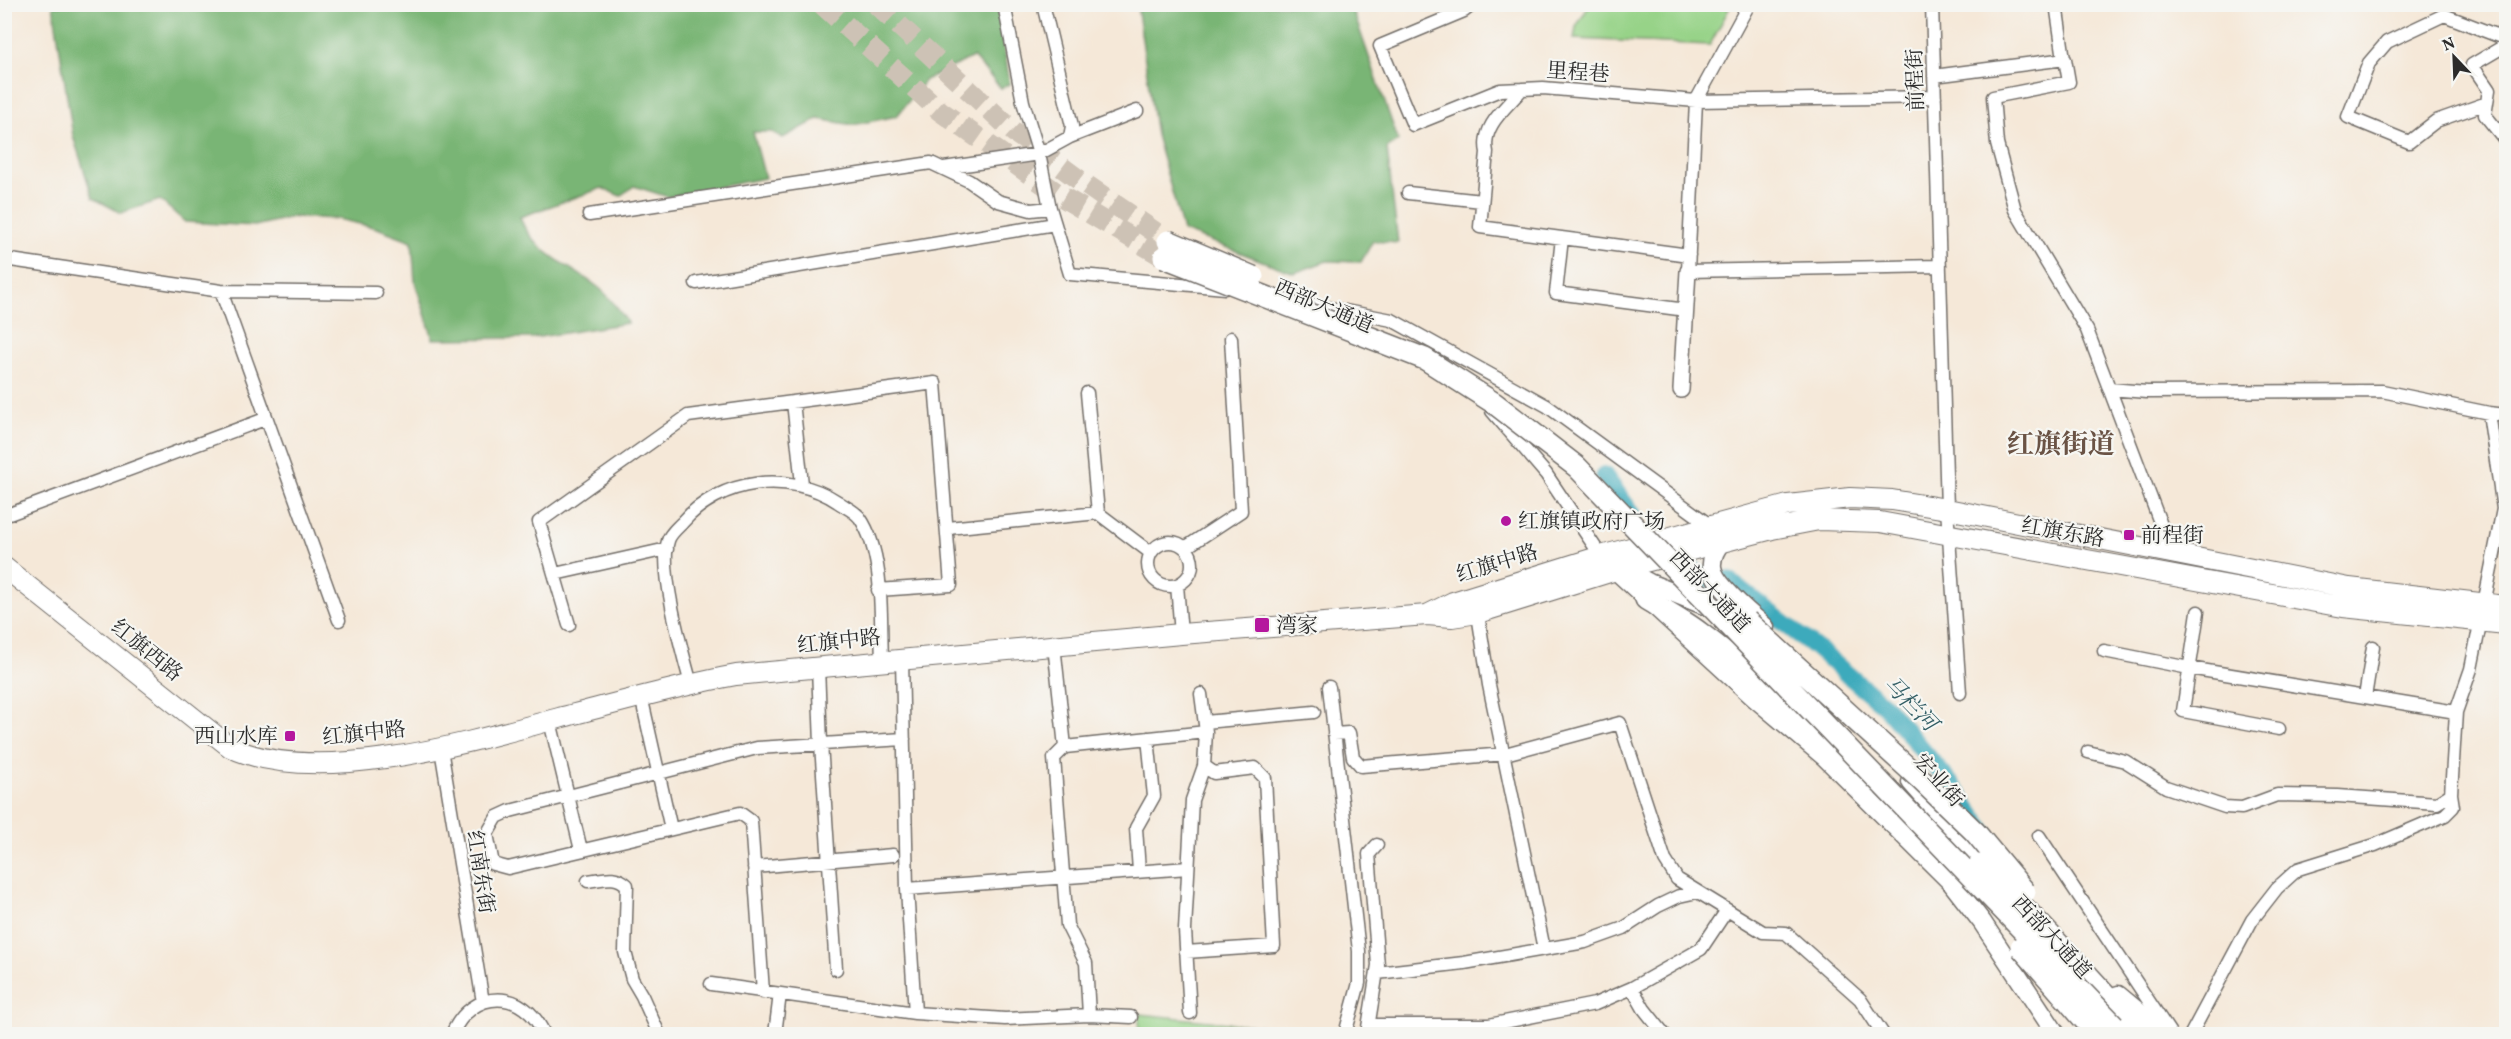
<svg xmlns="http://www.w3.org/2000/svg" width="2511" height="1039" font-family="Vollkorn,'Noto Serif SC',serif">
	<rect width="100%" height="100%" fill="#f6f6f2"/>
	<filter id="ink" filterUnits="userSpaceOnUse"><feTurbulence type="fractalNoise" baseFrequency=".0167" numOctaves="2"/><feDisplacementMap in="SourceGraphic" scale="12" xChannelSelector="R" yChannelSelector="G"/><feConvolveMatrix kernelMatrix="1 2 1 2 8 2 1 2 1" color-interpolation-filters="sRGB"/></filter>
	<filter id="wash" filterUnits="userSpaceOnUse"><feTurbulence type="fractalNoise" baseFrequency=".008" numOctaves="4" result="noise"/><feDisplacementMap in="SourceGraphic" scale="24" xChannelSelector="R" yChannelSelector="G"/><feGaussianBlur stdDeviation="1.35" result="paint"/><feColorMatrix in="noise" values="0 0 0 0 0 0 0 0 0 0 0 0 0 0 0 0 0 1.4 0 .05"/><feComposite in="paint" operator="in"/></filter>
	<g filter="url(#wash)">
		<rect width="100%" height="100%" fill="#f5e8d8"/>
		<path fill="#97d388" stroke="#617f5a" stroke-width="1.5" d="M 1590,4 L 1731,4 L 1731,5 L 1710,45 L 1574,39 L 1576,27 Z
			M 1140,1014 L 1334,1034 L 1138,1034 Z"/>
		<path fill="#79b574" stroke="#527050" stroke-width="1.5" d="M 53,5 L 997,5 L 1010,84 L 1001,88 L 973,57 L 925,80 L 897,116 L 853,125 L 818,119 L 783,138 L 772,132 L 753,132 L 765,178 L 668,197 L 634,186 L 620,196 L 602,188 L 520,217 C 531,251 572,267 598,287 C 610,296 619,311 628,323 L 533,338 L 433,339 L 415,282 L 412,241 L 377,228 L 338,219 L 293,217 L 255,226 L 185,222 L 160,200 L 121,213 L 93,198 L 73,136 Z
			M 1137,5 L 1351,5 L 1398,140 L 1387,149 L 1398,243 L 1373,241 L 1361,262 L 1327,261 L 1294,273 L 1183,231 L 1156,135 Z"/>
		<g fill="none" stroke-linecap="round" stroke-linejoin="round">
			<path stroke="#3daabc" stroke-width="18" d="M 1604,475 L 1633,515
				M 1665,551 L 1709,580 L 1728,580 L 1816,648 L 1886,707 L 1956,790 L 1986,835"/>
		</g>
	</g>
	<g filter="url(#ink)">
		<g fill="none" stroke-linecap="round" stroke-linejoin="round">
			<path stroke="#cdc2b5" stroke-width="21" stroke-dasharray="21 10" stroke-linecap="butt" d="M 822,4 L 940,111 L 1061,196 L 1164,257
				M 876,4 L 1014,132 L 1082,182 L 1168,241"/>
			<defs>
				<path id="minor" d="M 1004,4 L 1023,102 L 1039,154 L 1050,208 L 1070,274 L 1225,288
					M 1473,4 L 1464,11 L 1380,46 L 1413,125 L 1500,90 L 1543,88 L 1696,101 L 1935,97
					M 1749,4 L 1696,101 L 1688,271 L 1940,266
					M 1932,4 L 1947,509 L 1960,693
					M 2056,4 L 2064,59
					M 2506,45 L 2472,65 L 2489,90 L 2485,115 L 2506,141
					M 1934,76 L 2065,59 L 2069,82 L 1993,97 L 1997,144 L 2015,210 L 2087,330 L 2172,554
					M 1522,89 C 1506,108 1481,126 1487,152 L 1480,227 L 1689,255
					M 2487,103 L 2436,121 L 2409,142 L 2348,117 L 2369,63 L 2387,42 L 2444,15 L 2506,39
					M 1070,137 L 1137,111
					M 944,168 L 1039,154 L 1070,137 L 1072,126 L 1043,4
					M 1408,193 L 1482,201
					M 589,215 L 931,163 L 969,181 L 998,201 L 1031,210 L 1050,208
					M 1562,238 L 1556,293 L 1686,310
					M 4,259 L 221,291 L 376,293
					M 696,283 L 1055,224
					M 221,291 L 339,620
					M 1304,303 L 1392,320 L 1547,406 L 1711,526
					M 2109,389 L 2147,392 L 2382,391 L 2489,413 L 2506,415
					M 1087,393 L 1098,513 L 1151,553
					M 793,402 L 802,484
					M 1492,411 L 1546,474 L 1601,556
					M 4,516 L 265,419
					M 948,528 L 1098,513
					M1148 564a22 22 0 1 1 44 0a22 22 0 1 1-44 0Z
					M 1185,548 L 1241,511 L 1231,338
					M 555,574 L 667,549
					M 1177,585 L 1181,634
					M 1477,608 L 1489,685 L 1544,949
					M 2198,612 L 2183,711 L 2279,729
					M 569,625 L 539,522 L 688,416 L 935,383 L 951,585 L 878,590
					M 1054,645 L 1065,747 L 1206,732 L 1201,694
					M 2104,651 L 2189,668 L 2456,712
					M 902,659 L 907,889 L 915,1013
					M 818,667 L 821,744 L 836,969
					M 691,684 C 682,652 659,569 668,541 C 669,535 677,528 682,523 C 720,478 790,470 838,502 C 845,507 855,511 860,518 C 885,555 880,617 882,660
					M 1329,687 L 1359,951 L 1359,983 L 1345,1034
					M 641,696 L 671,829
					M 2365,697 L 2373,647
					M 550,721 L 581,850
					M 1205,722 L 1314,712
					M 1334,734 L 1349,733 L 1353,757 L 1361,766 L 1505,754 L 1620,723 L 1665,860 L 1677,879 L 1763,932 L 1786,933 L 1860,999 L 1883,1034
					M 1065,747 L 1054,758 L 1067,925 L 1086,963 L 1089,1015
					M 441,749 L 483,1002
					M 2088,752 L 2125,761 L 2166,787 L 2225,807 L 2242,808 L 2277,795 L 2338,796 L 2437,803 L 2451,794
					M 2039,836 L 2170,1033
					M 754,867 L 893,855
					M 1139,871 L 1136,828 L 1154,796 L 1148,738
					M 588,881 C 604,879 615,874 627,885 L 625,952 L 632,979 L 642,996 L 659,1034
					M 907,889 L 1188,868
					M 1186,952 L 1274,946 L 1265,778 L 1255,768 L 1214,773 L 1204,766
					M 1377,973 L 1464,963 L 1585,942 L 1624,928 L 1658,906 L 1679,896 L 1697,892
					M 711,984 L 915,1013 L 1005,1019 L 1089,1015 L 1131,1017
					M 1632,988 L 1644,1009 L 1664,1034
					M 763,992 L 751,821 L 740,813 L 508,868 L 493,864 L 487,834 L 497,817 L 510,811 L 757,748 L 904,739
					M 1190,1013 L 1185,930 L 1192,800 L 1204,766 L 1206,732
					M 1370,1025 L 1489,1025 L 1595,1004 L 1632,988 L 1701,949 L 1727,910
					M 452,1034 C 472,988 524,988 544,1034
					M 775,1034 L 780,994
					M 1367,1034 L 1378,965 L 1369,854 L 1377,845
					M 2191,1034 L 2252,920 L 2277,888 L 2298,869 L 2375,845 L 2445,815 L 2453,807 L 2451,794 L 2456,712 L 2471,669 L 2503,509 L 2489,413"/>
				<path id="tertiary" d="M 1681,390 L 1688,271"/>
				<path id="secondary" d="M 1722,541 C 1716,548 1711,556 1712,567 C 1714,585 1751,614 1765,627
					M 1606,561 L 1755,698 L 1825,757 L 1951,882 L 1982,922 L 2056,1034
					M 1623,569 L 1649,583 L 1716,610
					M 1911,782 L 1964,842 L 1994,872
					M 2118,995 L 2165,1034"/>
				<path id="primary" d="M 4,567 L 230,747 C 316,788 471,742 559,718 C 618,703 676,686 736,675 L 1181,634 L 1427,615 L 1452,617 L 1478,613 L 1629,566 L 1772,529 L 1819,520 L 1880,522 L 2343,607 L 2506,624
					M 1429,614 L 1453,602 L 1601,556 L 1788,505 L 1850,498 L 1892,500 L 1947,509 L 2349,588 L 2506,606"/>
				<path id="trunk" d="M 1646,599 C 1664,610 1683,620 1700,633 C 1762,679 1815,734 1871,785
					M 2067,953 L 2142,1034"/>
			</defs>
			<use href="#minor" stroke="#726d68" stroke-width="15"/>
			<use href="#tertiary" stroke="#726d68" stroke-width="18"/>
			<use href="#secondary" stroke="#726d68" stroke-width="21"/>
			<use href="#primary" stroke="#726d68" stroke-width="22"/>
			<use href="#trunk" stroke="#726d68" stroke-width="24"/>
			<use href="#minor" stroke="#fff" stroke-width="12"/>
			<use href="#tertiary" stroke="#fff" stroke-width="15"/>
			<use href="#secondary" stroke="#fff" stroke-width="18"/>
			<use href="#primary" stroke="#fff" stroke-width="20"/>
			<use href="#trunk" stroke="#fff" stroke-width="21"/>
			<defs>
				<path id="trunk-bridge" d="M 1168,241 L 1253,277
					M 1164,257 L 1425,359 L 1494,403 L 1577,467 L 2114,1025
					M 1747,621 L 1919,778 L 1975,832 L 2025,892
					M 1979,865 L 2009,892 L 2067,953
					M 2021,947 L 2097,1034"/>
			</defs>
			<use href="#trunk-bridge" stroke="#726d68" stroke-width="24" stroke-linecap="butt"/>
			<use href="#trunk-bridge" stroke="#fff" stroke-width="21"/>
		</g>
	</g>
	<g fill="#b5179e" stroke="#f6f6f2" stroke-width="2">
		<circle cx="1506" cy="521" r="6"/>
		<rect x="2123" y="529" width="12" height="12" rx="3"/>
		<rect x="1254" y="617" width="16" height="16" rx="3"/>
		<rect x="284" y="730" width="12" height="12" rx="3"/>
	</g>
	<g text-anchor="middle" stroke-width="4.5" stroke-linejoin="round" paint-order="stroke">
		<g font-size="21" fill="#2b2b2b" stroke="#f6f6f2">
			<text transform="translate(1578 72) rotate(4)" y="7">里程巷</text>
			<text transform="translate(1915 80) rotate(-92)" y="7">前程街</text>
			<text transform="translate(1324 306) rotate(23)" y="7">西部大通道</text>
			<text transform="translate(2063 532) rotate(10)" y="7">红旗东路</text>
			<text transform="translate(1497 563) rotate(-17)" y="7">红旗中路</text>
			<text transform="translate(1710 591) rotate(46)" y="7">西部大通道</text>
			<text transform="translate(839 641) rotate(-6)" y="7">红旗中路</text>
			<text transform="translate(147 650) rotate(39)" y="7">红旗西路</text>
			<text transform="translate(364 733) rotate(-6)" y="7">红旗中路</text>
			<text transform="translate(1939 780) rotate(48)" y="7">宏业街</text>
			<text transform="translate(481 872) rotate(81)" y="7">红南东街</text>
			<text transform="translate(2052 937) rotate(47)" y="7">西部大通道</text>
		</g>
		<g font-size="21" fill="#2b2b2b" stroke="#f6f6f2" text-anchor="start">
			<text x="1518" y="528">红旗镇政府广场</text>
			<text x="2141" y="542">前程街</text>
			<text x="1276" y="632">湾家</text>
			<text x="278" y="743" text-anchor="end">西山水库</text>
		</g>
		<g font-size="22" font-style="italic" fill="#325e65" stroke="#f6f6f2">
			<text transform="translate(1911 703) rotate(46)" y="8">马栏河</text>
		</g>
		<g font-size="27" font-weight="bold" fill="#6a5345" stroke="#f6f6f2">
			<text x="2061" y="453">红旗街道</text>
		</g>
	</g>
	<rect width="2511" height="1039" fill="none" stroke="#f6f6f2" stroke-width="24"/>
	<g transform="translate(2454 57) rotate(337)" stroke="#f6f6f2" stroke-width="4.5" paint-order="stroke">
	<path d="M0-4.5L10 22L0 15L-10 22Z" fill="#2b2b2b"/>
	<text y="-9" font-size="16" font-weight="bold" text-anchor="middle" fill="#2b2b2b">N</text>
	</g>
</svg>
